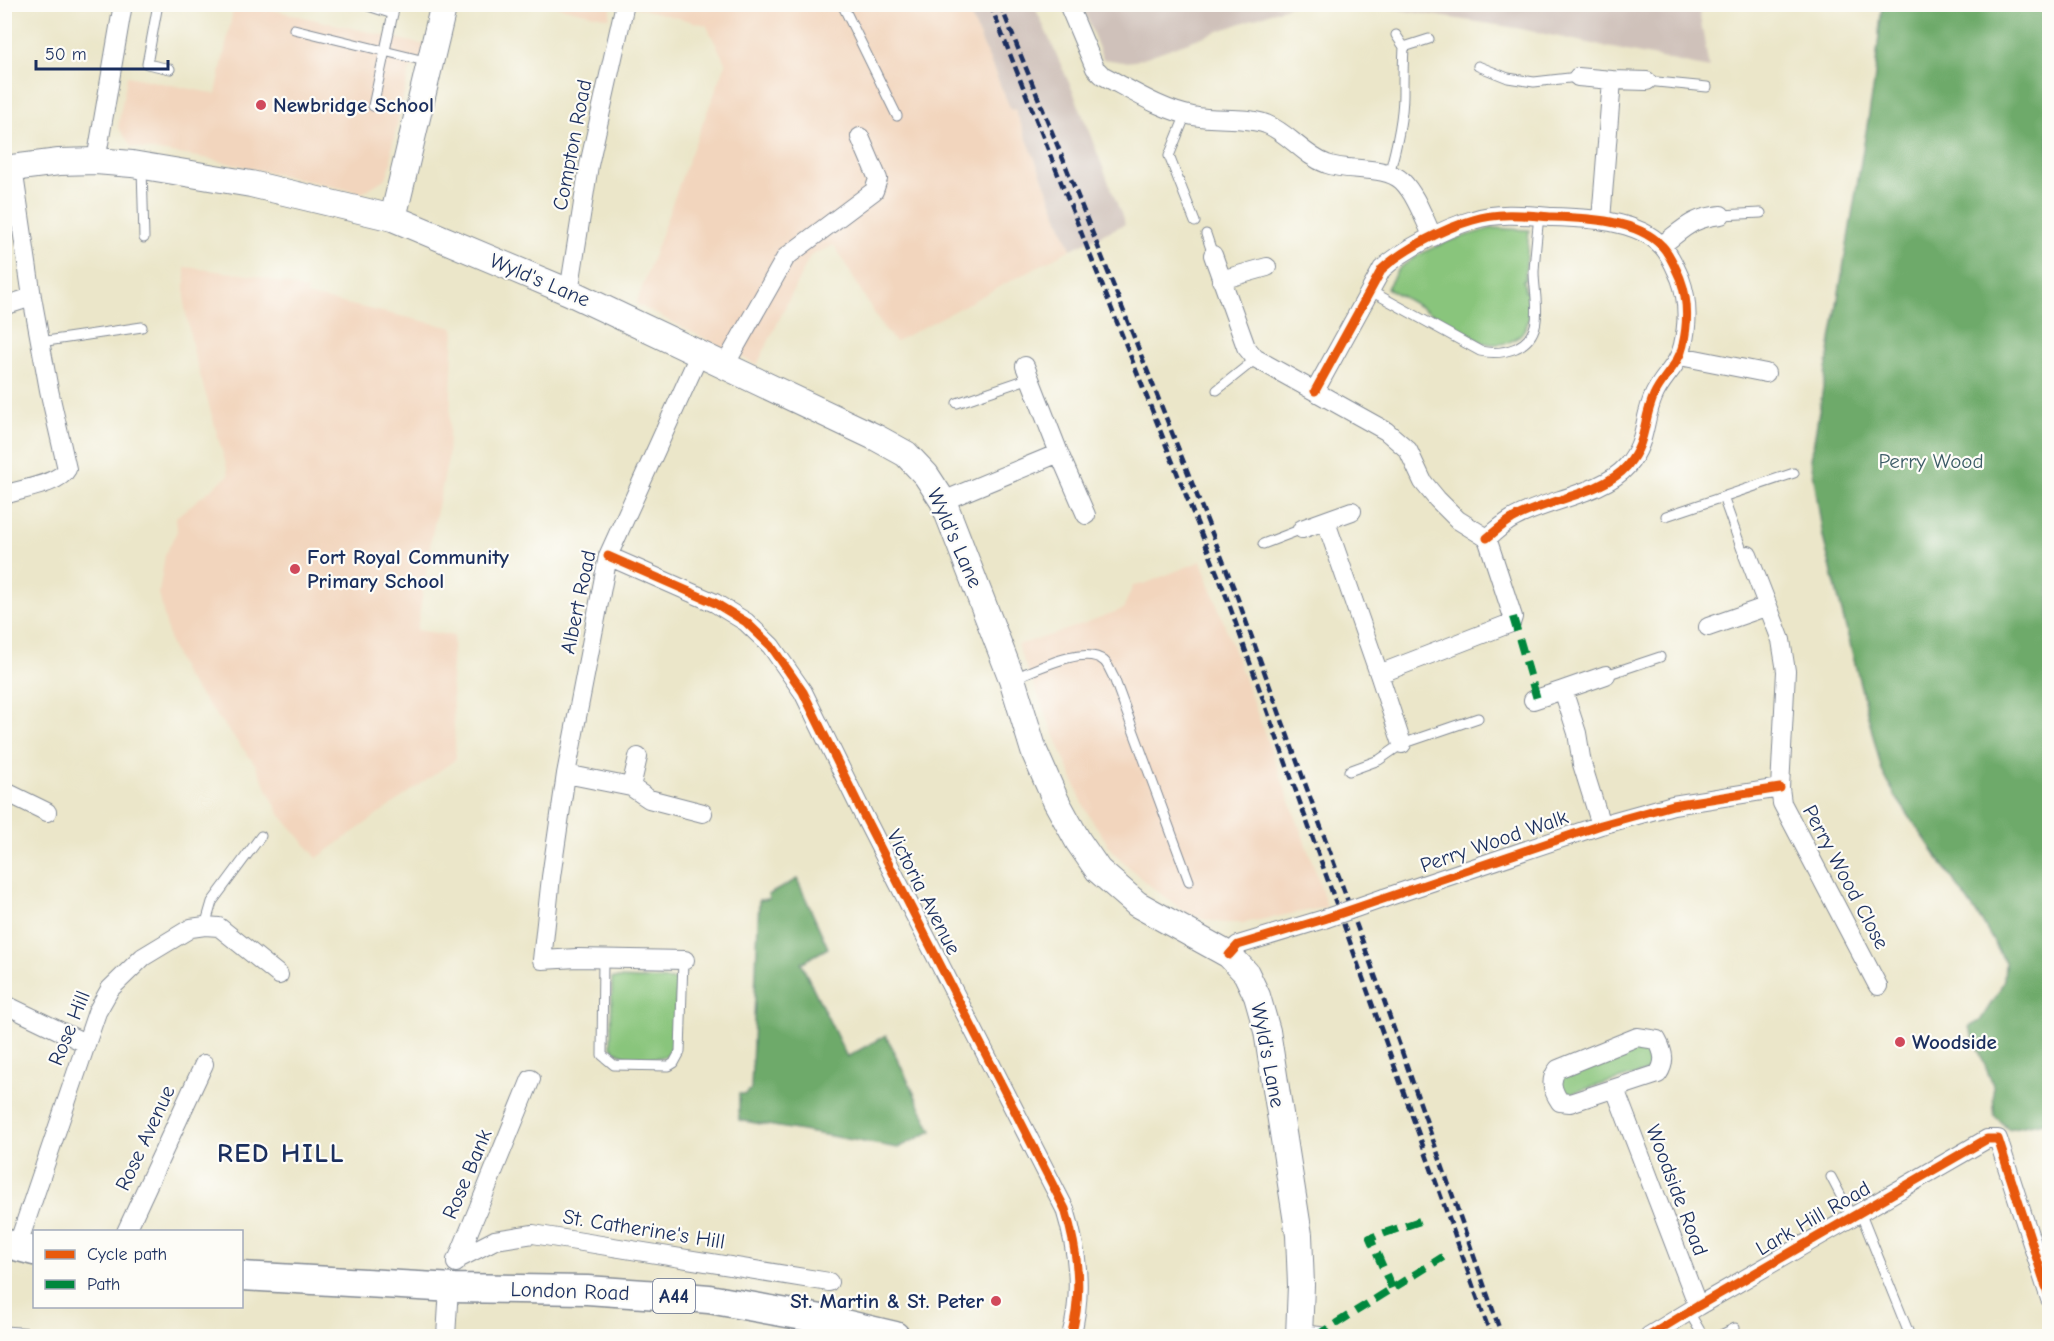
<svg xmlns="http://www.w3.org/2000/svg" width="2054" height="1341" font-family="'Comic Neue',sans-serif">
	<rect width="100%" height="100%" fill="#fdfcf7"/>
	<filter id="ink" filterUnits="userSpaceOnUse"><feTurbulence type="fractalNoise" baseFrequency=".0167" numOctaves="2"/><feDisplacementMap in="SourceGraphic" scale="12" xChannelSelector="R" yChannelSelector="G"/><feConvolveMatrix kernelMatrix="1 2 1 2 8 2 1 2 1" color-interpolation-filters="sRGB"/></filter>
	<filter id="wash" filterUnits="userSpaceOnUse"><feTurbulence type="fractalNoise" baseFrequency=".008" numOctaves="4" result="noise"/><feDisplacementMap in="SourceGraphic" scale="24" xChannelSelector="R" yChannelSelector="G"/><feGaussianBlur stdDeviation="1.35" result="paint"/><feColorMatrix in="noise" values="0 0 0 0 0 0 0 0 0 0 0 0 0 0 0 0 0 1.4 0 .05"/><feComposite in="paint" operator="in"/></filter>
	<g filter="url(#wash)">
		<rect width="100%" height="100%" fill="#ebe6c9"/>
		<path fill="#f2d5bd" d="M 234,5 L 251,5 L 425,45 L 419,65 L 410,68 L 392,146 L 391,164 L 386,178 L 362,193 L 205,158 L 132,147 L 118,127 L 127,76 L 216,94 Z
			M 550,5 L 612,5 L 609,18 Z
			M 627,5 L 966,5 L 1011,110 L 1015,109 L 1071,249 L 895,342 L 880,323 L 834,245 L 810,256 L 757,365 L 636,304 L 684,171 L 726,64 L 706,25 Z
			M 185,267 L 256,276 L 307,290 L 306,295 L 454,328 L 448,459 L 431,539 L 417,630 L 454,636 L 451,675 L 456,759 L 317,858 L 279,813 L 255,764 L 185,676 L 170,643 L 159,593 L 165,555 L 177,531 L 176,517 L 229,475 L 193,350 L 185,308 Z
			M 1201,561 L 1316,872 L 1327,907 L 1243,923 L 1223,923 L 1203,919 L 1183,911 L 1143,880 L 1114,853 L 1086,811 L 1017,645 L 1055,634 L 1123,609 L 1133,586 L 1144,584 Z"/>
		<path fill="#cfc1ba" d="M 966,5 L 1034,5 L 1075,96 L 1125,224 L 1071,249 L 1015,109 L 1011,110 Z
			M 1082,5 L 1082,4 L 1292,5 L 1135,61 L 1124,62 L 1103,59 Z
			M 1325,5 L 1698,5 L 1709,68 L 1516,28 L 1386,8 Z"/>
		<path fill="#89c57b" stroke="#527a6c" stroke-width="1.5" d="M 1493,228 L 1529,230 L 1525,280 L 1523,280 L 1525,292 L 1528,291 C 1537,325 1518,352 1481,342 L 1387,288 C 1391,282 1395,273 1400,268 C 1426,246 1461,237 1493,228 Z
			M 612,978 L 677,980 L 673,1048 L 666,1056 C 650,1060 621,1061 611,1046 Z
			M 1639,1042 L 1654,1049 C 1655,1058 1655,1064 1649,1071 L 1561,1096 L 1561,1072 Z"/>
		<path fill="#6eaa6b" stroke="#446c64" stroke-width="1.5" d="M 1882,5 L 2049,5 L 2050,1121 L 2008,1129 L 1994,1115 L 1993,1085 L 1969,1027 L 1980,1021 L 1999,991 L 2004,979 L 2005,962 L 1981,920 L 1896,797 L 1882,771 L 1823,537 L 1811,459 L 1874,84 Z
			M 797,879 L 828,948 L 801,963 L 847,1057 L 886,1035 L 932,1131 L 898,1148 L 739,1120 L 739,1094 L 746,1094 L 751,1089 L 759,900 L 769,899 L 768,895 Z"/>
	</g>
	<g filter="url(#ink)">
		<g fill="none" stroke-linecap="round" stroke-linejoin="round">
			<defs>
				<path id="lane" d="M 158,4 L 147,64 L 170,69
					M 362,4 L 393,14
					M 842,4 L 897,116
					M 294,29 L 429,62
					M 1396,35 L 1404,47
					M 1478,66 L 1508,78 L 1534,82 L 1578,77
					M 1647,81 L 1707,87
					M 373,106 L 395,4
					M 1186,114 L 1169,156 L 1195,222
					M 142,168 L 144,238
					M 1389,174 C 1396,149 1403,121 1403,94 C 1403,78 1403,63 1404,47 L 1429,39
					M 1721,215 L 1761,213
					M 1206,234 L 1213,255
					M 1369,290 L 1480,351 C 1493,354 1504,353 1516,348 C 1547,334 1534,298 1534,272 C 1535,253 1537,235 1539,216
					M 40,342 L 142,327
					M 1217,390 L 1257,358
					M 957,403 L 1030,378
					M 1723,497 L 1742,550 L 1748,555
					M 1666,516 L 1794,473
					M 1263,544 L 1302,529
					M 1606,675 L 1660,657
					M 1014,678 C 1035,670 1085,644 1104,661 C 1108,664 1111,673 1114,678 L 1189,881
					M 1349,771 L 1379,760 L 1402,744 L 1478,718
					M 205,926 L 212,902 L 261,836
					M 603,959 L 602,1055 L 614,1065 L 669,1066 L 674,1063 L 680,1052 L 683,960
					M 1831,1177 L 1852,1217
					M 1860,1212 L 1910,1336
					M 1689,1312 L 1703,1336
					M 4,1331 L 78,1336
					M 1719,1336 L 1735,1328"/>
				<path id="street" d="M 1068,4 L 1095,68 L 1102,75 C 1131,90 1161,110 1193,116 C 1217,121 1243,116 1266,124 C 1289,133 1304,156 1327,164 C 1348,172 1385,165 1402,181 C 1416,195 1424,219 1433,237
					M 1578,77 L 1612,80
					M 96,161 L 123,4
					M 1601,220 L 1612,80 L 1647,81
					M 1662,245 C 1685,228 1691,218 1721,215
					M 1213,255 L 1246,347 L 1255,358 L 1386,431 L 1408,450 L 1423,482 L 1437,499 L 1458,520 L 1487,538
					M 1221,280 L 1267,267
					M 569,292 L 589,165 L 624,8
					M 4,306 L 32,297
					M 1680,356 L 1766,373
					M 725,365 L 786,257 L 874,191 L 878,179 L 860,137
					M 1025,366 L 1059,453
					M 1315,391 L 1382,269 C 1404,249 1445,228 1473,220 C 1498,212 1525,215 1550,217 C 1584,218 1637,219 1662,246 C 1670,254 1675,267 1680,278 C 1688,299 1688,323 1683,345 C 1679,365 1662,377 1654,395 C 1642,422 1648,441 1627,466 C 1603,494 1544,500 1512,519 C 1503,524 1495,532 1487,538
					M 4,495 C 21,489 59,484 67,469 L 49,390 L 32,297 L 13,168
					M 943,501 L 1059,453 L 1086,515
					M 1326,522 L 1379,674
					M 1302,529 L 1352,511
					M 1748,555 L 1781,640 L 1786,671 L 1780,788 L 1782,803 L 1878,986
					M 608,556 L 715,603 L 746,622 L 771,646 L 803,692 L 863,814 L 1065,1209 C 1078,1252 1083,1293 1071,1336
					M 1708,627 L 1768,606
					M 1533,700 L 1563,690
					M 1402,744 L 1379,674 L 1511,623 L 1513,617 L 1487,538
					M 566,774 L 631,787 L 649,799 L 703,813
					M 631,787 L 638,757
					M 4,791 L 47,812
					M 1601,825 L 1582,764 L 1577,733 L 1563,690 L 1606,675
					M 1384,898 L 1601,825 L 1673,805 L 1780,788
					M 1229,955 L 1238,945 L 1324,919
					M 685,960 L 577,958 L 542,960 L 551,877 L 566,774 L 608,556 L 700,353
					M 4,1004 L 85,1043
					M 1637,1037 L 1657,1040 C 1664,1053 1666,1062 1658,1074 L 1570,1103 L 1560,1102 C 1552,1090 1549,1080 1558,1069 Z
					M 1615,1089 L 1698,1306
					M 126,1232 L 204,1064
					M 17,1247 L 97,1012 L 110,989 L 143,957 L 191,928 L 205,926 L 219,927 L 279,975
					M 456,1260 L 495,1240 L 533,1234 L 829,1282
					M 456,1263 L 531,1079
					M 1299,1334 L 1320,1336
					M 446,1336 L 449,1288
					M 1649,1336 L 1698,1306 L 1987,1139 L 1998,1139 L 2050,1299"/>
				<path id="secondary" d="M 4,169 L 59,162 L 96,161 L 132,164 L 251,184 L 393,218 L 569,292 L 877,438 L 906,454 L 926,475 L 943,501 L 1012,679 L 1034,751 L 1056,801 L 1078,841 L 1098,870 L 1137,904 L 1229,955 L 1246,973 L 1257,996 L 1267,1031 L 1299,1235 L 1301,1285 L 1299,1336
					M 393,218 L 444,4"/>
				<path id="primary" d="M 4,1243 L 34,1251
					M 242,1276 L 454,1288 L 587,1290 L 673,1296 L 709,1299 L 827,1320 L 895,1336"/>
			</defs>
			<use href="#lane" stroke="#838a94" stroke-width="11"/>
			<use href="#street" stroke="#838a94" stroke-width="20"/>
			<use href="#secondary" stroke="#838a94" stroke-width="28"/>
			<use href="#primary" stroke="#838a94" stroke-width="31"/>
			<use href="#lane" stroke="#fff" stroke-width="9"/>
			<use href="#street" stroke="#fff" stroke-width="18"/>
			<use href="#secondary" stroke="#fff" stroke-width="26"/>
			<use href="#primary" stroke="#fff" stroke-width="28"/>
			<path stroke="#1b2f5e" stroke-width="4.5" stroke-dasharray="9 4.5" stroke-linecap="butt" d="M 990,4 L 1225,593 L 1491,1336
				M 1000,4 L 1067,169 L 1235,591 L 1382,995 L 1502,1336"/>
			<defs>
				<path id="street-bridge" d="M 1324,919 L 1384,898"/>
			</defs>
			<use href="#street-bridge" stroke="#838a94" stroke-width="20" stroke-linecap="butt"/>
			<use href="#street-bridge" stroke="#fff" stroke-width="18"/>
			<path stroke="#00873e" stroke-width="8" stroke-dasharray="15 8" stroke-linecap="butt" d="M 1513,617 L 1537,699
				M 1392,1288 L 1370,1238 L 1423,1220
				M 1316,1336 L 1443,1257"/>
			<defs>
				<path id="cycleway" d="M 1315,391 L 1382,269 C 1404,249 1445,228 1473,220 C 1498,212 1525,215 1550,217 C 1584,218 1637,219 1662,246 C 1670,254 1675,267 1680,278 C 1688,299 1688,323 1683,345 C 1679,365 1662,377 1654,395 C 1642,422 1648,441 1627,466 C 1603,494 1544,500 1512,519 C 1503,524 1495,532 1487,538
					M 608,556 L 715,603 L 746,622 L 771,646 L 803,692 L 863,814 L 1065,1209 C 1078,1252 1083,1293 1071,1336
					M 1229,955 L 1238,945 L 1324,919 L 1601,825 L 1673,805 L 1780,788
					M 1649,1336 L 1698,1306 L 1987,1139 L 1998,1139 L 2050,1299"/>
			</defs>
			<use href="#cycleway" stroke="#fdfcf7" stroke-width="13"/>
			<use href="#cycleway" stroke="#e8590c" stroke-width="9"/>
		</g>
	</g>
	<g fill="#d1495b" stroke="#fdfcf7" stroke-width="2">
		<circle cx="261" cy="105" r="6"/>
		<circle cx="295" cy="569" r="6"/>
		<circle cx="1900" cy="1042" r="6"/>
		<circle cx="996" cy="1301" r="6"/>
	</g>
	<g text-anchor="middle" stroke-width="4.5" stroke-linejoin="round" paint-order="stroke">
		<rect fill="#fdfcf7" stroke="#5f6c8c" stroke-width="1.5" x="653" y="1279" width="42" height="34" rx="4.5"/>
		<g font-size="20" font-weight="bold" fill="#1b2f5e">
			<text x="674" y="1303">A44</text>
		</g>
		<g font-size="21" font-weight="bold" fill="#1b2f5e" stroke="#fdfcf7" text-anchor="start">
			<text x="273" y="112">Newbridge School</text>
			<text x="307" y="564">Fort Royal Community<tspan x="307" dy="24">Primary School</tspan></text>
			<text x="1912" y="1049">Woodside</text>
			<text x="984" y="1308" text-anchor="end">St. Martin &amp; St. Peter</text>
		</g>
		<g font-size="21" fill="#1b2f5e" stroke="#fdfcf7">
			<text transform="translate(572 145) rotate(-79)" y="7">Compton Road</text>
			<text transform="translate(540 280) rotate(23)" y="7">Wyld's Lane</text>
			<text transform="translate(955 538) rotate(66)" y="7">Wyld's Lane</text>
			<text transform="translate(578 602) rotate(-78)" y="7">Albert Road</text>
			<text transform="translate(1494 841) rotate(-19)" y="7">Perry Wood Walk</text>
			<text transform="translate(1846 877) rotate(62)" y="7">Perry Wood Close</text>
			<text transform="translate(924 892) rotate(63)" y="7">Victoria Avenue</text>
			<text transform="translate(69 1028) rotate(-68)" y="7">Rose Hill</text>
			<text transform="translate(1268 1055) rotate(79)" y="7">Wyld's Lane</text>
			<text transform="translate(145 1138) rotate(-65)" y="7">Rose Avenue</text>
			<text transform="translate(467 1174) rotate(-67)" y="7">Rose Bank</text>
			<text transform="translate(1677 1190) rotate(69)" y="7">Woodside Road</text>
			<text transform="translate(1813 1218) rotate(-30)" y="7">Lark Hill Road</text>
			<text transform="translate(644 1229) rotate(9)" y="7">St. Catherine's Hill</text>
			<text transform="translate(570 1291) rotate(2)" y="7">London Road</text>
		</g>
		<g font-size="21" fill="#3c5c67" stroke="#fdfcf7">
			<text x="1931" y="468">Perry Wood</text>
		</g>
		<g font-size="27" font-weight="bold" letter-spacing="1.5" fill="#1b2f5e" stroke="#fdfcf7">
			<text x="281" y="1162">RED HILL</text>
		</g>
	</g>
	<rect width="2054" height="1341" fill="none" stroke="#fdfcf7" stroke-width="24"/>
	<rect x="33" y="1230" width="210" height="78" fill="#fdfcf7" stroke="#a3aaba" stroke-width="1.5"/>
	<rect x="45" y="1250" width="30" height="9" fill="#e8590c" stroke="#a3aaba" stroke-width="1.5"/>
	<text x="87" y="1260" font-size="18" fill="#1b2f5e">Cycle path</text>
	<rect x="45" y="1280" width="30" height="9" fill="#00873e" stroke="#a3aaba" stroke-width="1.5"/>
	<text x="87" y="1290" font-size="18" fill="#1b2f5e">Path</text>
	<path d="M36 60v9h132v-9" fill="none" stroke="#1b2f5e" stroke-width="3"/>
	<text x="45" y="60" font-size="18" fill="#1b2f5e" stroke="#fdfcf7" stroke-width="4.5" paint-order="stroke">50 m</text>
</svg>
